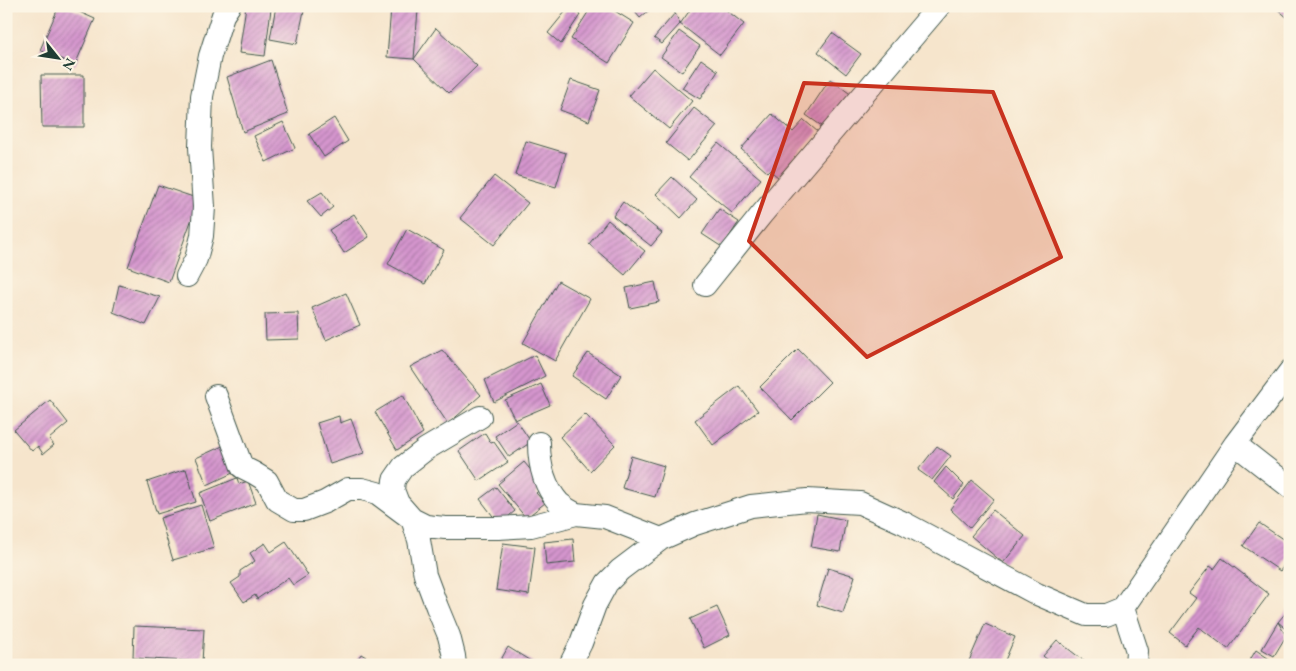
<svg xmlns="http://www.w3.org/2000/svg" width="1296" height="671" font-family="'EB Garamond',serif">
	<defs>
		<pattern id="building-hatch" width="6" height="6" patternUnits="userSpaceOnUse" patternTransform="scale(1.25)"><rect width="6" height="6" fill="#d595ce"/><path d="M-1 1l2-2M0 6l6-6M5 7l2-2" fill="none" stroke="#ac7ba8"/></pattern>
	</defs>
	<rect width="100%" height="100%" fill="#fcf5e5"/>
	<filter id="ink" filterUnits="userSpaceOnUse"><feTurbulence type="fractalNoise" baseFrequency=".02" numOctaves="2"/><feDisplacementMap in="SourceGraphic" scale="10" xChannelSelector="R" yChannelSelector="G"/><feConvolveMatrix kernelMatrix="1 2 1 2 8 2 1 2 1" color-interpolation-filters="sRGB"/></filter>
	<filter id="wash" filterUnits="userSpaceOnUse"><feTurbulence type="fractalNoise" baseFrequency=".0096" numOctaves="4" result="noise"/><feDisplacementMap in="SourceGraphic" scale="20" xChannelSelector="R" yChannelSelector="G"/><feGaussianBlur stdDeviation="1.12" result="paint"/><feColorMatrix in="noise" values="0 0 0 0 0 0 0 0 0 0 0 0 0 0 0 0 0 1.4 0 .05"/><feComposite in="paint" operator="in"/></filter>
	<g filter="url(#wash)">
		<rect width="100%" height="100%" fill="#f6e5cc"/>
		<g id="blocks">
			<path fill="url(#building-hatch)" d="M 59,6 L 66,6 L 95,19 L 75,65 L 40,50 Z
				M 246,6 L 271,9 L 265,56 L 239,53 Z
				M 276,6 L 305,6 L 297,44 L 270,39 Z
				M 570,6 L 580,15 L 561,44 L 548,33 Z
				M 592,6 L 607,6 L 634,23 L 609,63 L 571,39 Z
				M 630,6 L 654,6 L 640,18 Z
				M 693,6 L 721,6 L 744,24 L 720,55 L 680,24 L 662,44 L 654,38 L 675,13 L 680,24 Z
				M 1274,6 L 1290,6 L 1290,20 Z
				M 391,8 L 418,10 L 414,59 L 436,28 L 477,66 L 449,93 L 414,59 L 387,57 Z
				M 679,31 L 700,46 L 682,72 L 661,57 Z
				M 832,33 L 861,54 L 846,74 L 818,52 Z
				M 701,59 L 718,71 L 700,99 L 682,88 Z
				M 271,60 L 288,114 L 243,132 L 227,77 Z
				M 653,68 L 692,101 L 669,129 L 629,96 Z
				M 41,75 L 84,75 L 84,127 L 42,127 Z
				M 830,79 L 853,96 L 829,131 L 806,115 Z
				M 571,80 L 600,90 L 589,121 L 560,110 Z
				M 694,108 L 717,126 L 688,161 L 666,143 Z
				M 772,114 L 793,132 L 804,120 L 818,132 L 778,177 L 769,170 L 767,172 L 741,149 Z
				M 334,118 L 348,141 L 324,157 L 309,134 Z
				M 283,122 L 295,148 L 266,162 L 254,136 Z
				M 526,141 L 566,153 L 556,187 L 515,175 Z
				M 718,143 L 761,179 L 732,213 L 689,177 Z
				M 494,176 L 528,203 L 494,245 L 460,218 Z
				M 672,177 L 697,200 L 681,218 L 656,194 Z
				M 158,185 L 199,199 L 169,282 L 128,267 Z
				M 322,192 L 333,207 L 321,217 L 307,201 Z
				M 623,202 L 662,233 L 651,246 L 613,216 Z
				M 719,209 L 739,222 L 722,247 L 702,234 Z
				M 354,214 L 369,237 L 344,253 L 329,230 Z
				M 608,220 L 645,251 L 625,275 L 589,244 Z
				M 407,229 L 444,250 L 425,284 L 388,264 Z
				M 558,281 L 590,299 L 555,361 L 523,343 Z
				M 655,282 L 659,302 L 630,308 L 626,288 Z
				M 119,285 L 160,297 L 146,325 L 113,312 Z
				M 346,293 L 360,325 L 326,340 L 312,308 Z
				M 298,313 L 299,339 L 266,340 L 265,314 Z
				M 798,349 L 830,382 L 792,420 L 760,387 Z
				M 442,350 L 481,395 L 448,424 L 410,367 Z
				M 588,353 L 621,375 L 606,399 L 572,376 Z
				M 535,355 L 545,376 L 494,402 L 485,380 Z
				M 541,384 L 550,405 L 515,420 L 505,400 Z
				M 739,386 L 758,411 L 713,445 L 695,420 Z
				M 403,395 L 423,433 L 397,450 L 375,412 Z
				M 50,400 L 68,423 L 49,439 L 54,445 L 43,454 L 38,446 L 32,451 L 14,430 Z
				M 585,414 L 615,445 L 590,471 L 560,437 Z
				M 339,416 L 340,423 L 351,419 L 364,453 L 330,464 L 317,423 Z
				M 517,421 L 531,442 L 509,457 L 495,436 Z
				M 485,433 L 491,443 L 494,442 L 508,462 L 479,481 L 459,451 Z
				M 227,444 L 237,471 L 207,485 L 196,458 Z
				M 937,446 L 951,456 L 932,480 L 918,470 Z
				M 631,456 L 664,466 L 655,497 L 622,488 Z
				M 524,462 L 544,486 L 536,493 L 545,503 L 526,518 L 498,484 Z
				M 946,467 L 964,485 L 953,499 L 934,482 Z
				M 186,469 L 196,502 L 157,514 L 147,482 Z
				M 237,478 L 239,484 L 248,481 L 256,503 L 210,521 L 200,493 Z
				M 972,480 L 994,499 L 970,528 L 950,509 Z
				M 496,487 L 515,511 L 499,524 L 480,499 Z
				M 201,505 L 214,548 L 173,560 L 160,518 Z
				M 993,510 L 1025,536 L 1003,563 L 971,536 Z
				M 817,514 L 846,520 L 840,552 L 811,547 Z
				M 1259,523 L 1290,544 L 1290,557 L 1280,571 L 1243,546 Z
				M 573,539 L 575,562 L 546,565 L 544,542 Z
				M 286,542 L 308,575 L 293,585 L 288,578 L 257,599 L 255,595 L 244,602 L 231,583 L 240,577 L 240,571 L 255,561 L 250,553 L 265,543 L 271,552 Z
				M 503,543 L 535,547 L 529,595 L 496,590 Z
				M 1222,558 L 1269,594 L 1228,649 L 1199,627 L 1185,645 L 1170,633 L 1196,598 L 1189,593 L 1210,566 L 1214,569 Z
				M 828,568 L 855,576 L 843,613 L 817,605 Z
				M 717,607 L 730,635 L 704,648 L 690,619 Z
				M 1288,610 L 1290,612 L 1290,632 L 1278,622 Z
				M 1278,622 L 1286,636 L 1274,656 L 1262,649 Z
				M 985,624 L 1015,637 L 1003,665 L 977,665 L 969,661 Z
				M 134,626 L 204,629 L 202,662 L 133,658 Z
				M 1057,640 L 1089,665 L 1054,665 L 1043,656 Z
				M 508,647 L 537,665 L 498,665 Z
				M 1256,650 L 1278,665 L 1247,665 Z
				M 361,654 L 379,665 L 354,665 Z"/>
		</g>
	</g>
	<g filter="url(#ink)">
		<use href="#blocks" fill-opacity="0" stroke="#3f564b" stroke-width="1"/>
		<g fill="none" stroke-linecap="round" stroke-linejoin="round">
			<defs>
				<path id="minor" d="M 187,276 L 196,259 L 202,236 L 204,207 L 200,147 L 202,96 L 210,56 L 223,15 L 229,6
					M 705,285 L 762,214 L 939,6
					M 216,396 L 242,467 L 254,473 L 267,481 L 277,500 L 294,510 L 304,510 L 325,502 L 348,489 L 362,489 L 377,493 L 412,519 L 426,526 L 445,528 L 498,528 L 531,526 L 576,514 L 605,517 L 661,539
					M 539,443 C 539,465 544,486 559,503 C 564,507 570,511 576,514
					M 1235,444 L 1290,487
					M 455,665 L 454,656 L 449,636 L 437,607 L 425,575 L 419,540 L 412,519 L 398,503 L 393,490 L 394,480 L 403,467 L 426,449 L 480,417
					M 570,665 L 581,643 L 595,605 L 607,583 L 620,570 L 661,539 L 695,524 L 751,506 L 807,500 L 860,503 L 904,523 L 1037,594 L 1086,615 L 1106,615 L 1123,608
					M 1136,665 L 1137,651 L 1123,608 L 1235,444 L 1290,371"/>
			</defs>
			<use href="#minor" stroke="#3f564b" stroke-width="24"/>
			<use href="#minor" stroke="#fff" stroke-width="22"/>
		</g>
	</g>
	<path fill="#c8321e" fill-opacity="0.2" stroke="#c8321e" stroke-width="4" stroke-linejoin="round" d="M 804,83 L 993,92 L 1061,257 L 867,357 L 749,241 Z"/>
	<rect width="1296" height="671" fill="none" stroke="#fcf5e5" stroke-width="25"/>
	<g transform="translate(58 58) rotate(120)" stroke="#fcf5e5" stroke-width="4" paint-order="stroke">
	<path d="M0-4L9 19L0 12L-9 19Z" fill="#1f3d34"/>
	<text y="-8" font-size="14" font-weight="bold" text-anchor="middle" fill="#1f3d34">N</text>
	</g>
</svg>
